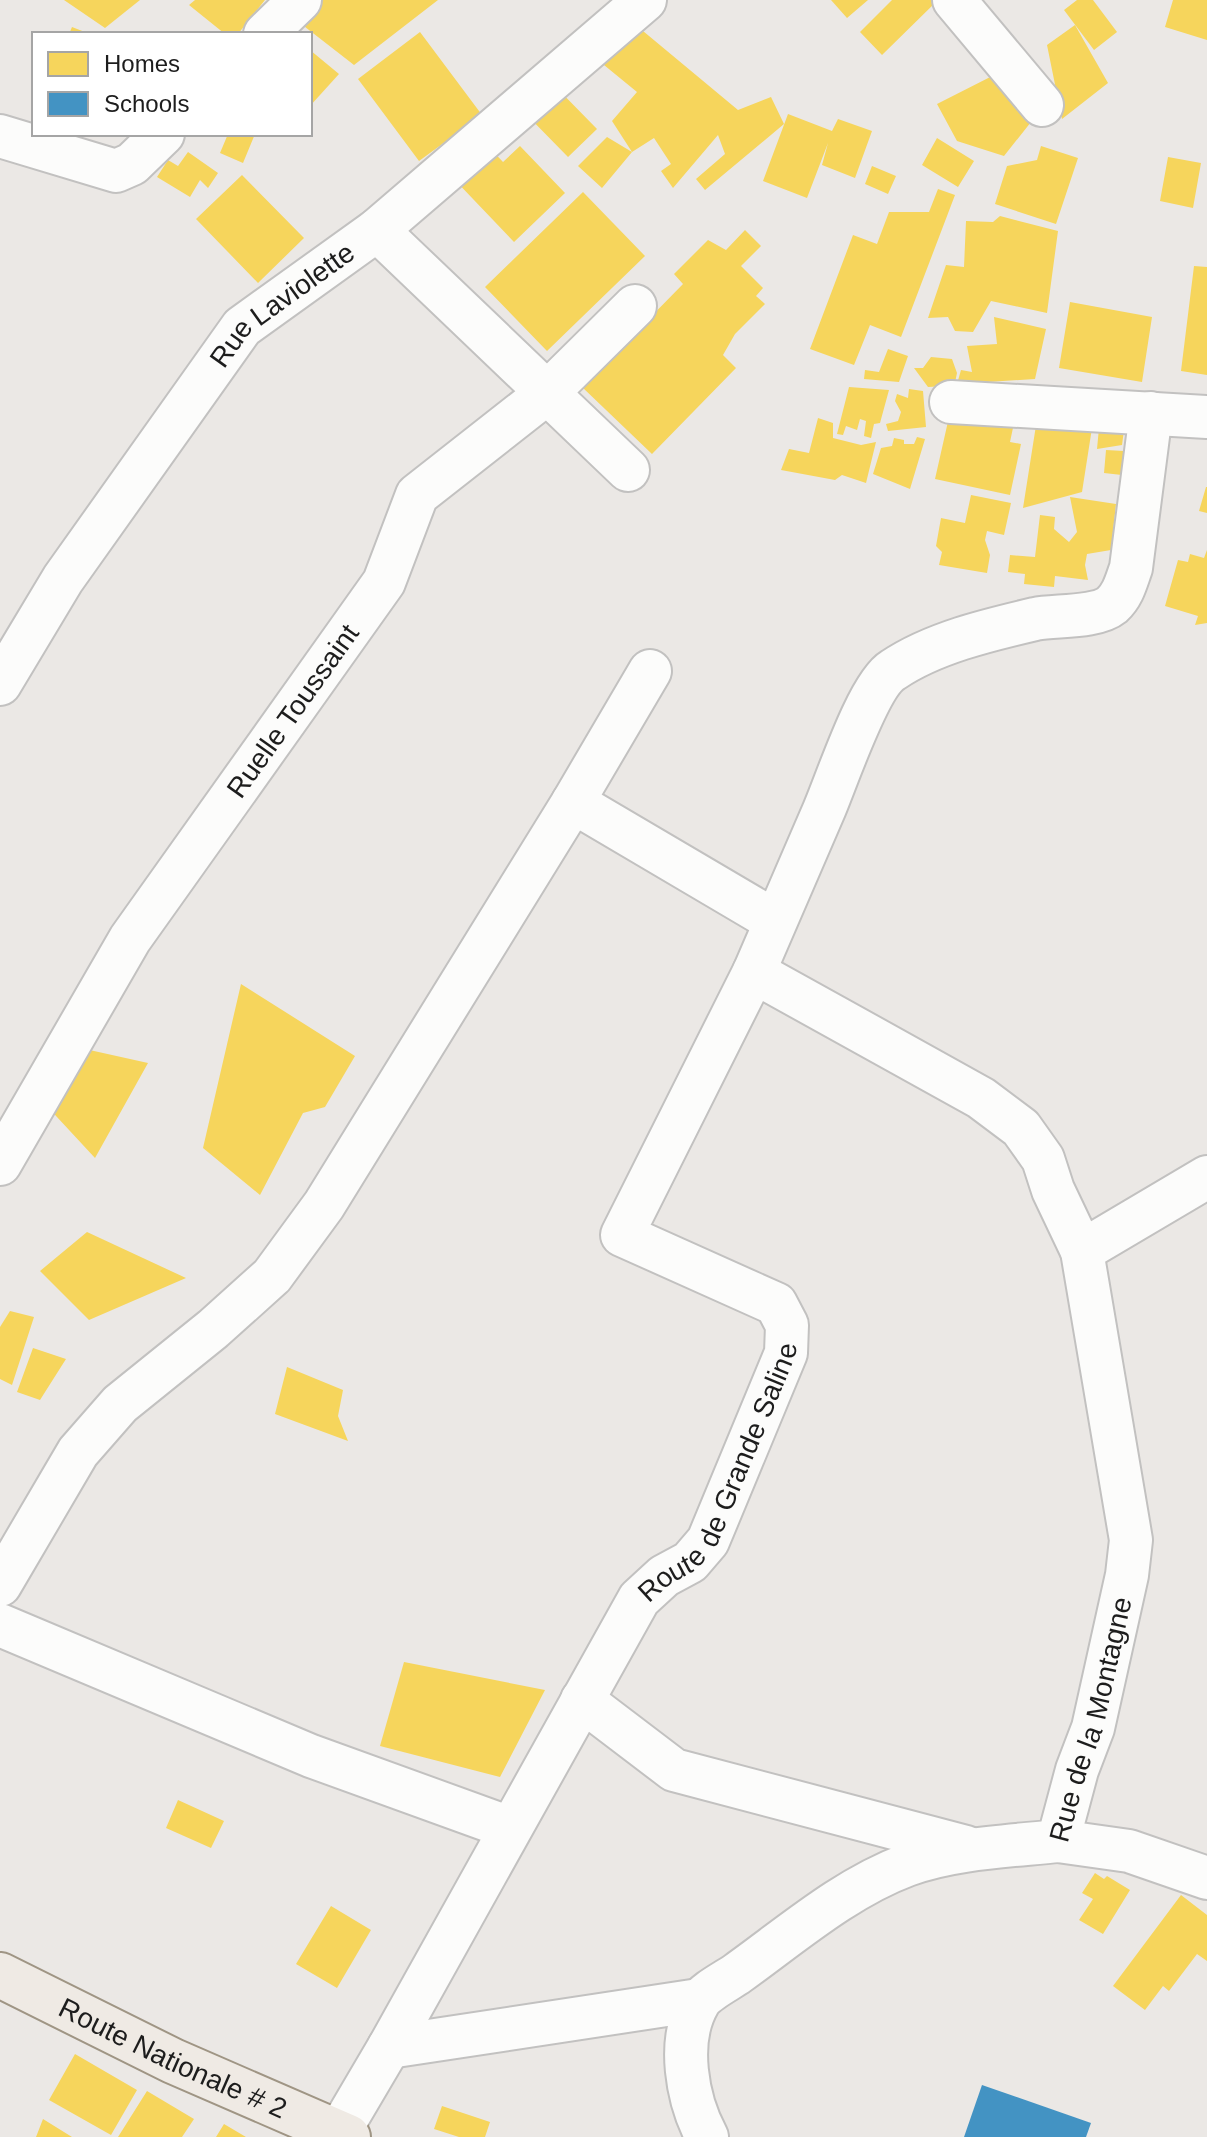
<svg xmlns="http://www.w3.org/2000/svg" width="1207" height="2137" font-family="Helvetica,sans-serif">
	<rect width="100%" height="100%" fill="#ebe8e5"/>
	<path fill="#f6d55c" d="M 64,0 L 140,0 L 105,28 Z
		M 195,0 L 265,0 L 238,34 L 225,34 L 189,5 Z
		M 322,0 L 438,0 L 354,65 L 291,16 Z
		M 831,0 L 868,0 L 847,18 Z
		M 892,0 L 933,0 L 936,2 L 882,55 L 860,32 Z
		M 1077,0 L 1093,0 L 1117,32 L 1094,50 L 1064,10 Z
		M 1173,0 L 1207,0 L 1207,40 L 1165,27 Z
		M 1075,25 L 1108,83 L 1062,119 L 1047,45 Z
		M 637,26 L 738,110 L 771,97 L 784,124 L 705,190 L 696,179 L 725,154 L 718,135 L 673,188 L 661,171 L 671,164 L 654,138 L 632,152 L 612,121 L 637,92 L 604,65 Z
		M 72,27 L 90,34 L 69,34 Z
		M 420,32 L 482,115 L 419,161 L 358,79 Z
		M 310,50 L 339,74 L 310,106 Z
		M 1004,70 L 1031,122 L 1004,156 L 957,141 L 937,104 Z
		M 550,81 L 597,129 L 568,157 L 521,109 Z
		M 788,114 L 832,131 L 838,119 L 872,131 L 855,178 L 822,165 L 828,143 L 807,198 L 763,181 Z
		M 228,134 L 255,134 L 243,163 L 220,153 Z
		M 607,137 L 632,152 L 602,188 L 578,166 Z
		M 937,138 L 974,161 L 958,187 L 922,165 Z
		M 486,144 L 503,162 L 520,146 L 565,193 L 514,242 L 452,177 Z
		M 1041,146 L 1078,158 L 1056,224 L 995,204 L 1007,166 L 1037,160 Z
		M 188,152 L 218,173 L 208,188 L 200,180 L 190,197 L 157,177 L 168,160 L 178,166 Z
		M 1168,157 L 1201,163 L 1193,208 L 1160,201 Z
		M 872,166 L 896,176 L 888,194 L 865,184 Z
		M 242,175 L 304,238 L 258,283 L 196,219 Z
		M 938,189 L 955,195 L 901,337 L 870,325 L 854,365 L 810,349 L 853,235 L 877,244 L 889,212 L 929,212 Z
		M 583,192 L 645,256 L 547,351 L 485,287 Z
		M 1000,216 L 1058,231 L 1047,313 L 991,301 L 973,332 L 955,331 L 948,317 L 928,318 L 946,265 L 964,267 L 966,221 L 993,222 Z
		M 745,230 L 761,246 L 741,266 L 763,288 L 756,296 L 765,304 L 735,334 L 723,355 L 736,368 L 652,454 L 582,387 L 683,284 L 674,274 L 708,240 L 726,250 Z
		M 1194,266 L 1207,267 L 1207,375 L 1181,371 Z
		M 1070,302 L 1152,317 L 1142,382 L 1059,368 Z
		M 994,317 L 1046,329 L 1035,379 L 957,384 L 961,370 L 972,372 L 967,346 L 997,344 Z
		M 888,349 L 908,356 L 899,382 L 864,379 L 865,370 L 879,372 Z
		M 931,357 L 952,359 L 957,373 L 951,402 L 1014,423 L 1010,442 L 1021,444 L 1010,495 L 935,479 L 949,417 L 935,416 L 933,395 L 946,386 L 928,387 L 914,368 L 923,368 Z
		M 849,387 L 889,390 L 880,423 L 874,424 L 871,438 L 864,436 L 866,421 L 860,419 L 857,430 L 846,426 L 843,435 L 837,434 Z
		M 909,389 L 923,391 L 926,427 L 888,431 L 886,424 L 898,421 L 901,412 L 895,401 L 897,394 L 908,398 Z
		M 818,418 L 833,423 L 833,438 L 861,445 L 876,442 L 866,483 L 842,475 L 835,480 L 781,470 L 789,449 L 809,453 Z
		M 1037,419 L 1092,428 L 1082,492 L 1023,508 Z
		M 1099,428 L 1124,430 L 1122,445 L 1097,449 Z
		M 917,437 L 925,439 L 910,489 L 873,474 L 881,448 L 892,446 L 894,438 L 904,440 L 904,444 L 914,444 Z
		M 1106,450 L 1124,451 L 1122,475 L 1104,473 Z
		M 1206,487 L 1207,487 L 1207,513 L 1199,511 Z
		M 971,495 L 1011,503 L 1004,535 L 987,531 L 985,540 L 990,555 L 987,573 L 939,565 L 942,552 L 936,546 L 941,518 L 965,523 Z
		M 1070,497 L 1116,504 L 1111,550 L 1087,554 L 1085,565 L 1088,580 L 1055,576 L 1054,587 L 1024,584 L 1025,574 L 1008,572 L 1010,555 L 1035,557 L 1040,515 L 1055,517 L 1054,529 L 1069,542 L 1077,532 Z
		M 1207,550 L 1207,623 L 1195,625 L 1198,616 L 1165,606 L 1178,560 L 1188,562 L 1190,554 L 1204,558 Z
		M 241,984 L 355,1056 L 325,1107 L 303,1113 L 260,1195 L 203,1148 Z
		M 76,1047 L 148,1063 L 95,1158 L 44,1103 Z
		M 87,1232 L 186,1278 L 89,1320 L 40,1271 Z
		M 10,1311 L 34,1317 L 12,1385 L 0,1379 L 0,1327 Z
		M 33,1348 L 66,1359 L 40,1400 L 17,1392 Z
		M 287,1367 L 343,1390 L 338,1416 L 348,1441 L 275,1414 Z
		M 404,1662 L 545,1690 L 500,1777 L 380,1746 Z
		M 178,1800 L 224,1821 L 211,1848 L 166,1828 Z
		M 1095,1873 L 1104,1879 L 1107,1876 L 1130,1890 L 1103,1934 L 1079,1920 L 1093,1899 L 1082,1893 Z
		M 1181,1895 L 1207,1915 L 1207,1961 L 1197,1954 L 1169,1991 L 1163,1986 L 1145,2010 L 1113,1986 Z
		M 331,1906 L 371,1930 L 337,1988 L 296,1964 Z
		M 75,2054 L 137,2090 L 111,2135 L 49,2100 Z
		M 147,2091 L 194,2119 L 182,2137 L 118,2137 Z
		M 442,2106 L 490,2122 L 485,2137 L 459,2137 L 434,2129 Z
		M 43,2119 L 72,2137 L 36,2137 Z
		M 224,2124 L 246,2137 L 216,2137 Z"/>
	<path fill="#4393c3" d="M 982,2085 L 1091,2123 L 1086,2137 L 964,2137 Z"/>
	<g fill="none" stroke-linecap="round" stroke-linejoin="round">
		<defs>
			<g id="minor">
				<path d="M 954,0 L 1042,105"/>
				<path d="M 265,34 L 300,0"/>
				<path d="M 0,136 L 116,171 L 132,164 L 163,134"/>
				<path d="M 377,230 L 628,470"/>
				<path d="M 951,402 L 1207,417"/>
				<path id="s1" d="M 0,684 L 63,579 L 242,327 L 377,230 L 645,0"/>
				<path d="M 573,802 L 775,921"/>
				<path d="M 754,972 C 777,918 801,864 824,810 C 837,780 868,685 893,670 C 933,643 988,630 1035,619 C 1055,615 1096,618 1112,605 C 1123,595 1126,582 1131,568 L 1151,413"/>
				<path id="s2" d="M 0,1164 L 130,939 L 384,582 L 417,495 L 547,393 L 635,306"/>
				<path d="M 0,1585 L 78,1452 L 120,1404 L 213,1329 L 272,1276 L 324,1205 L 573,802 L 650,671"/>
				<path d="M 0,1625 L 311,1756 L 510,1828"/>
				<path d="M 582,1700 L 674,1770 L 966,1847"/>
				<path d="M 1058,1841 L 1129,1851 L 1207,1878"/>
				<path d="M 389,2047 L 699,2000"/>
				<path id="s3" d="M 339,2132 L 389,2047 L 639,1599 L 664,1576 L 690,1562 L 708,1541 L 786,1353 L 787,1325 L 776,1304 L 622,1235 L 754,972 L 981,1098 L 1021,1128 L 1043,1159 L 1053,1190 L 1082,1251"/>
				<path id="s4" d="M 707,2137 C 687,2100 676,2041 699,2002 C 706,1991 727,1981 738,1973 C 791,1935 845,1888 907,1865 C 952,1848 1011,1846 1058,1841 L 1077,1770 L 1093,1728 L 1127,1575 L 1131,1540 L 1082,1251 L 1207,1177"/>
			</g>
			<g id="major">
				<path id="s5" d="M 0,1975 L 173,2061 L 348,2137"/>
			</g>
		</defs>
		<use href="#minor" stroke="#c2c1c0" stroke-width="46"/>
		<use href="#major" stroke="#9f9584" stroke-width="48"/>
		<use href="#minor" stroke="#fcfcfb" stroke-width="42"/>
		<use href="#major" stroke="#efeae4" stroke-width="44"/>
	</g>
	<g text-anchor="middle" stroke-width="8" stroke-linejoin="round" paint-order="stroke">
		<g font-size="28" fill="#1d1d1d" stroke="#fff">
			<text dy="10" stroke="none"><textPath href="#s1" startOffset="476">Rue Laviolette</textPath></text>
			<text dy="10" stroke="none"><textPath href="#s2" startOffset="540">Ruelle Toussaint</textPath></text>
			<text dy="10" stroke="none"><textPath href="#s3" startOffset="766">Route de Grande Saline</textPath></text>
			<text dy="10" stroke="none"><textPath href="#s4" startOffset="670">Rue de la Montagne</textPath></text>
			<text dy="10" stroke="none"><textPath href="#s5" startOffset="192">Route Nationale # 2</textPath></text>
		</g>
	</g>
	<rect x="32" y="32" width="280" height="104" fill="#ffffff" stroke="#a5a5a5" stroke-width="2"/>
	<rect x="48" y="52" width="40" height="24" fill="#f6d55c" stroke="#a5a5a5" stroke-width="2"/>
	<text x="104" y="72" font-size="24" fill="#1d1d1d">Homes</text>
	<rect x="48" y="92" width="40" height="24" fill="#4393c3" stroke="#a5a5a5" stroke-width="2"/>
	<text x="104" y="112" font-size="24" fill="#1d1d1d">Schools</text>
</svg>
